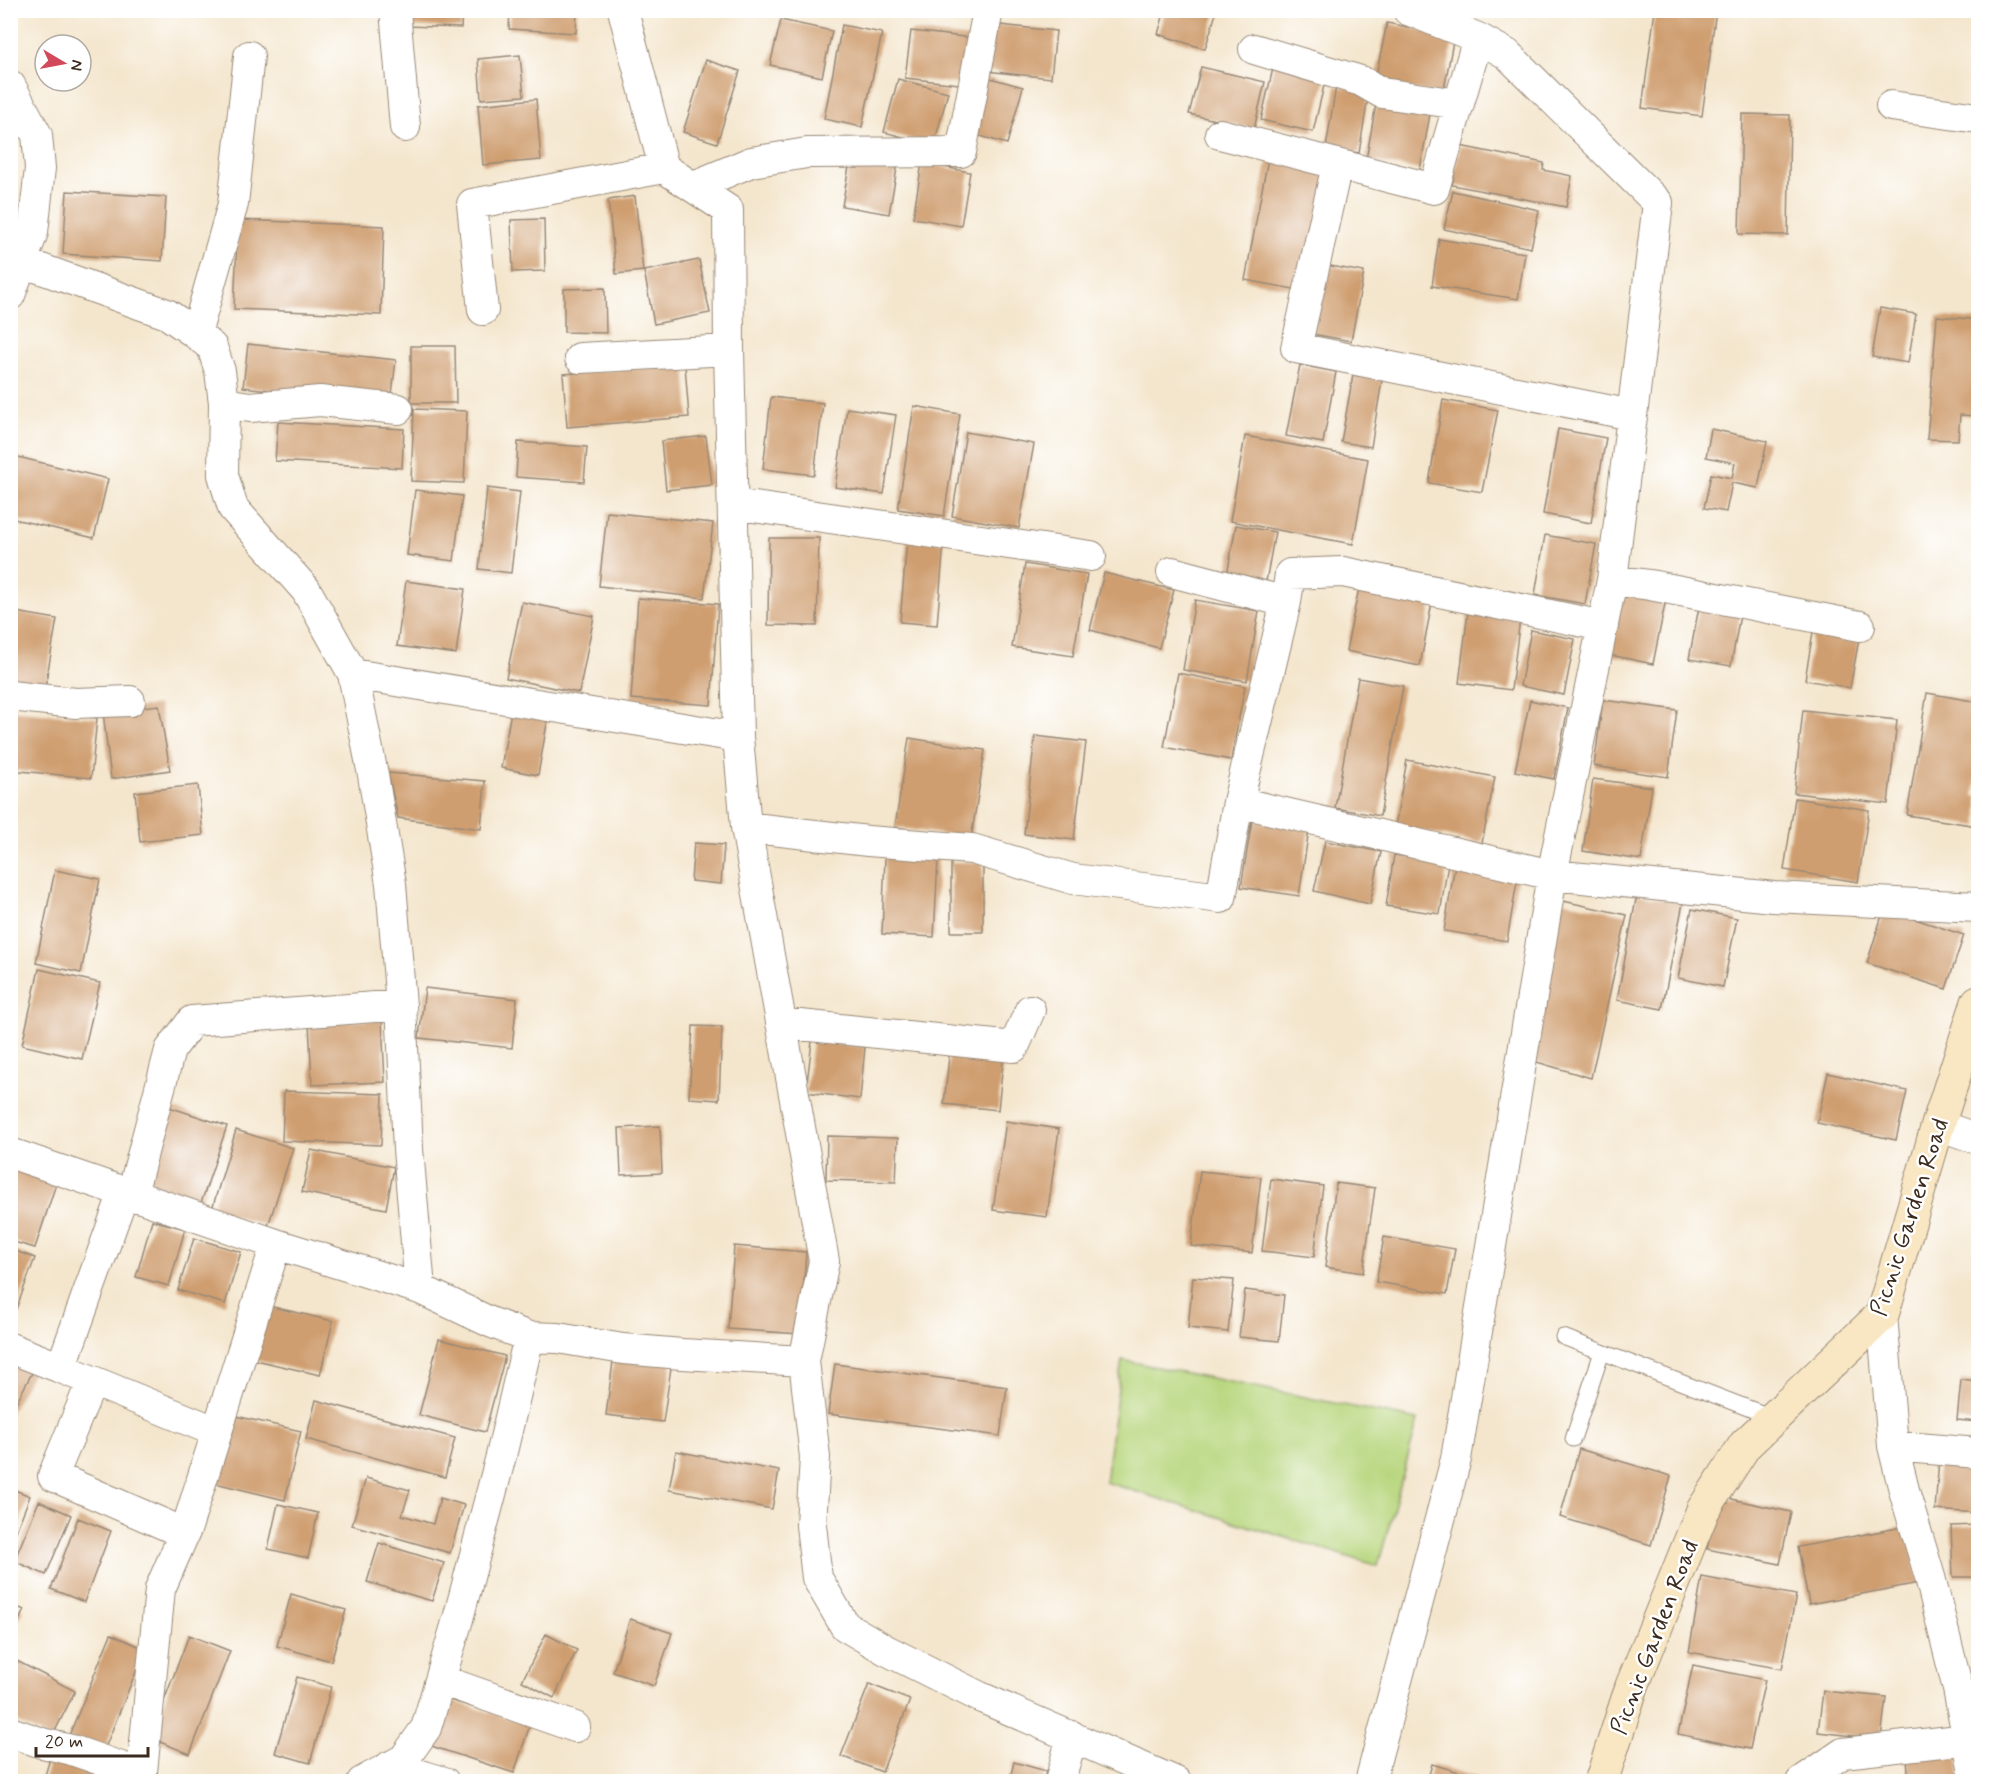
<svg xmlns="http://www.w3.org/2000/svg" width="1989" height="1792" font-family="Mynerve,sans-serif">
	<rect width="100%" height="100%" fill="#fff"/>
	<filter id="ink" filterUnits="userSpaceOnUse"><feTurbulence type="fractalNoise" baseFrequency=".0167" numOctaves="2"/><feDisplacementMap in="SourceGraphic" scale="12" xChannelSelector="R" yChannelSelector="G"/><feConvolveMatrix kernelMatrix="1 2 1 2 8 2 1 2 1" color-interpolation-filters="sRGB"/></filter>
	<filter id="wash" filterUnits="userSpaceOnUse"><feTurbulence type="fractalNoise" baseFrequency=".008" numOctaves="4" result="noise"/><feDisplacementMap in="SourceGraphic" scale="24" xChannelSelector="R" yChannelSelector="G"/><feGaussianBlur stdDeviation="1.35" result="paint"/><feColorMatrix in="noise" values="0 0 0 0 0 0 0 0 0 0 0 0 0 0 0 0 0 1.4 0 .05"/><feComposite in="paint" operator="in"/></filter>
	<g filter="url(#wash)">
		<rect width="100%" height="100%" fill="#f4e6cd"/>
		<path fill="#b7d67d" stroke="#79804e" stroke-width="1.5" d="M 1122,1360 L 1418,1420 L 1378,1566 L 1105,1482 Z"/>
		<g id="blocks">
			<path fill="#cf9e6f" d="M 407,10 L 462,10 L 461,28 L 407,26 Z
				M 510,10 L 577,10 L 576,33 L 509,29 Z
				M 1165,10 L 1217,10 L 1205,49 L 1158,34 Z
				M 1655,10 L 1716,10 L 1702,116 L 1642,108 Z
				M 781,20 L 832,31 L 822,77 L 770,65 Z
				M 1387,23 L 1454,36 L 1443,95 L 1375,81 Z
				M 991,24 L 1056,31 L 1051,78 L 986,71 Z
				M 842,25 L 882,33 L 862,127 L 824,119 Z
				M 911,31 L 973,38 L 968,85 L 905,78 Z
				M 520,55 L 524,96 L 481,99 L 478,59 Z
				M 706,60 L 740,71 L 717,143 L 683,132 Z
				M 1274,64 L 1326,77 L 1313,132 L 1261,120 Z
				M 1201,67 L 1265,82 L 1254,129 L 1189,114 Z
				M 983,76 L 1023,87 L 1007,144 L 967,132 Z
				M 898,79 L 948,92 L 934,145 L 884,132 Z
				M 1336,86 L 1369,91 L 1359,153 L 1326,148 Z
				M 536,99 L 541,160 L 483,165 L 478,105 Z
				M 1376,104 L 1430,114 L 1420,170 L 1366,160 Z
				M 1742,114 L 1790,115 L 1788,235 L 1739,234 Z
				M 1460,146 L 1544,163 L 1543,170 L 1572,176 L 1566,207 L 1452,185 Z
				M 851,155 L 898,163 L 889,214 L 842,206 Z
				M 1268,158 L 1327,170 L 1304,291 L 1245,280 Z
				M 922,163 L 970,172 L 961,226 L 913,218 Z
				M 67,191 L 166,197 L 162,261 L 63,254 Z
				M 1453,191 L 1539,210 L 1531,248 L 1444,229 Z
				M 635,196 L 643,271 L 616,274 L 608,200 Z
				M 544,219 L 545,271 L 513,272 L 511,220 Z
				M 238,220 L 384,226 L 381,315 L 234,309 Z
				M 1439,239 L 1525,253 L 1518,299 L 1432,286 Z
				M 699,260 L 710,313 L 654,324 L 644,271 Z
				M 1325,265 L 1364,272 L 1351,341 L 1312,334 Z
				M 605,288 L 606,333 L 564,332 L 564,289 Z
				M 1880,308 L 1916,314 L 1908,363 L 1872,357 Z
				M 1937,316 L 1978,320 L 1978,416 L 1960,415 L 1958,440 L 1927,439 Z
				M 248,344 L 396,360 L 391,403 L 243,387 Z
				M 411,346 L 455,346 L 456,403 L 411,403 Z
				M 685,365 L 689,417 L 567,427 L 563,374 Z
				M 1300,365 L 1336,372 L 1323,443 L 1286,436 Z
				M 1353,375 L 1382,380 L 1371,447 L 1341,442 Z
				M 771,397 L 823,403 L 814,475 L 763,469 Z
				M 1443,400 L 1498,410 L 1482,492 L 1429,483 Z
				M 914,406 L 960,414 L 944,516 L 898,509 Z
				M 847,408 L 896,415 L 884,494 L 835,487 Z
				M 414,409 L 467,411 L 464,483 L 411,481 Z
				M 278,422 L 404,429 L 402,468 L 275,461 Z
				M 1558,429 L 1606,438 L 1591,523 L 1543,514 Z
				M 1711,429 L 1767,441 L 1758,488 L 1732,483 L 1726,512 L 1704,508 L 1711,474 L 1732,478 L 1735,463 L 1706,457 Z
				M 966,432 L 1034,444 L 1019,528 L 952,516 Z
				M 706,436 L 712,485 L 666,490 L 661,441 Z
				M 1245,436 L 1368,459 L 1353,544 L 1230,521 Z
				M 518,442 L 587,447 L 584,482 L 516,477 Z
				M 10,455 L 108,479 L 94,538 L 10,518 Z
				M 487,488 L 520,492 L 511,573 L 479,569 Z
				M 415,490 L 462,496 L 454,561 L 407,555 Z
				M 607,512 L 713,523 L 704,598 L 599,586 Z
				M 1236,525 L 1275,532 L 1265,587 L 1226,581 Z
				M 1545,535 L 1596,544 L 1585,604 L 1535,595 Z
				M 769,538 L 819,538 L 817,626 L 768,625 Z
				M 907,539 L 944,542 L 937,625 L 900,622 Z
				M 1025,564 L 1087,574 L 1073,656 L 1012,647 Z
				M 1104,573 L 1174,590 L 1159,648 L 1090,630 Z
				M 406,581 L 465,589 L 456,654 L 397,646 Z
				M 1360,583 L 1433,597 L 1420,666 L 1346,651 Z
				M 1623,590 L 1666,599 L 1653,664 L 1610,655 Z
				M 638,598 L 718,604 L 711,705 L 631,699 Z
				M 1195,600 L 1259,611 L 1247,681 L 1183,670 Z
				M 522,602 L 594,616 L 579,693 L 506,678 Z
				M 1699,607 L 1740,615 L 1731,666 L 1689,659 Z
				M 10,611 L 57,619 L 45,688 L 10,682 Z
				M 1468,612 L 1520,619 L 1511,690 L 1459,683 Z
				M 1815,620 L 1861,628 L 1850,688 L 1805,680 Z
				M 1531,630 L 1575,639 L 1564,695 L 1520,686 Z
				M 1178,673 L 1245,686 L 1231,760 L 1164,747 Z
				M 1358,678 L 1403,686 L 1380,816 L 1335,808 Z
				M 1927,693 L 1978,702 L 1978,768 L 1974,796 L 1978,797 L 1978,826 L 1907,815 Z
				M 1530,700 L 1568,708 L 1554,779 L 1515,771 Z
				M 1603,700 L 1677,710 L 1668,777 L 1594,766 Z
				M 159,705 L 170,770 L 111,779 L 103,712 Z
				M 10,710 L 97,718 L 91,778 L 10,770 Z
				M 1803,710 L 1897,720 L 1888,804 L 1794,793 Z
				M 511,711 L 548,718 L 538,775 L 501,768 Z
				M 1035,736 L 1086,742 L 1074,840 L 1024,834 Z
				M 909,738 L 985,750 L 971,839 L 895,827 Z
				M 1407,760 L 1495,777 L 1482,843 L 1395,826 Z
				M 388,773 L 485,781 L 481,829 L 398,818 Z
				M 1593,779 L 1652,787 L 1641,860 L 1583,851 Z
				M 198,785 L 203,835 L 140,842 L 135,792 Z
				M 1795,798 L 1869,810 L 1858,882 L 1784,870 Z
				M 1252,820 L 1309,829 L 1299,896 L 1241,887 Z
				M 1325,841 L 1381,852 L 1370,904 L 1314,891 Z
				M 694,843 L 724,845 L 721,884 L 691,881 Z
				M 1394,855 L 1448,863 L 1440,914 L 1386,906 Z
				M 885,856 L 938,858 L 934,937 L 882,934 Z
				M 951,862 L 983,862 L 983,932 L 951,932 Z
				M 1455,865 L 1518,875 L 1507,941 L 1444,931 Z
				M 55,870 L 100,879 L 81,973 L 36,963 Z
				M 1637,894 L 1683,903 L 1662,1009 L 1617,1000 Z
				M 1554,899 L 1627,915 L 1591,1078 L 1530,1060 Z
				M 1692,909 L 1737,918 L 1723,987 L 1678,978 Z
				M 1884,909 L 1964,935 L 1946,989 L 1867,963 Z
				M 39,969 L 100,983 L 82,1059 L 22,1045 Z
				M 425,988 L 517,999 L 512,1048 L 419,1038 Z
				M 382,1020 L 385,1082 L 312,1085 L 309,1023 Z
				M 693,1026 L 722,1027 L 719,1100 L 689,1098 Z
				M 812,1041 L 865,1047 L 860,1099 L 806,1092 Z
				M 950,1047 L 1004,1053 L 998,1110 L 944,1104 Z
				M 1828,1073 L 1907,1091 L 1896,1140 L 1817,1123 Z
				M 284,1091 L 383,1094 L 381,1145 L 282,1141 Z
				M 166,1106 L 227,1126 L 200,1206 L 139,1185 Z
				M 1006,1121 L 1059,1129 L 1047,1217 L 993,1210 Z
				M 660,1126 L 662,1173 L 621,1175 L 619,1128 Z
				M 236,1130 L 293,1148 L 268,1226 L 212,1209 Z
				M 827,1136 L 898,1138 L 896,1182 L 826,1180 Z
				M 311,1150 L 394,1167 L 386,1209 L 302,1192 Z
				M 10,1166 L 57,1181 L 35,1248 L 10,1241 Z
				M 1200,1171 L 1261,1177 L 1252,1253 L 1191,1246 Z
				M 1271,1179 L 1323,1186 L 1314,1257 L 1262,1251 Z
				M 1336,1183 L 1375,1188 L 1363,1273 L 1325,1267 Z
				M 152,1220 L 185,1229 L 169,1286 L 136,1277 Z
				M 1384,1237 L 1455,1249 L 1447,1294 L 1376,1282 Z
				M 194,1238 L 241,1252 L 225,1304 L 178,1290 Z
				M 734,1246 L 806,1252 L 800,1334 L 728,1329 Z
				M 10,1249 L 35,1258 L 11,1323 L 10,1323 Z
				M 1193,1277 L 1234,1280 L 1228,1332 L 1188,1328 Z
				M 1245,1290 L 1284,1295 L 1279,1341 L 1239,1337 Z
				M 264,1305 L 333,1321 L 320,1375 L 251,1359 Z
				M 439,1339 L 505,1356 L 485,1432 L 419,1415 Z
				M 614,1354 L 672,1361 L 663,1422 L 606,1415 Z
				M 10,1361 L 32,1373 L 10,1414 Z
				M 835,1364 L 1007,1387 L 1000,1436 L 828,1414 Z
				M 1961,1380 L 1978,1382 L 1978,1422 L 1957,1420 Z
				M 316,1400 L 455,1438 L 445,1477 L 306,1439 Z
				M 227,1414 L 301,1431 L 285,1500 L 211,1482 Z
				M 1579,1449 L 1671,1476 L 1651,1545 L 1560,1517 Z
				M 676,1451 L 779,1471 L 772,1509 L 669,1490 Z
				M 1939,1459 L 1978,1461 L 1978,1513 L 1935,1510 Z
				M 366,1478 L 410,1490 L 402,1515 L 433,1524 L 440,1498 L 464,1505 L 450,1553 L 352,1525 Z
				M 10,1488 L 30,1496 L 11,1544 L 10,1544 Z
				M 1718,1496 L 1791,1512 L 1780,1564 L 1707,1549 Z
				M 39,1501 L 71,1515 L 46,1575 L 14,1561 Z
				M 278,1504 L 318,1513 L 308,1558 L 268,1549 Z
				M 78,1518 L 111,1531 L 84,1602 L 51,1589 Z
				M 1978,1525 L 1978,1577 L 1953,1577 L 1951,1526 Z
				M 1908,1526 L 1919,1583 L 1809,1604 L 1798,1547 Z
				M 379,1543 L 444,1563 L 432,1601 L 367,1582 Z
				M 1702,1577 L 1796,1595 L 1782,1669 L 1689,1652 Z
				M 291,1594 L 346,1610 L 331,1661 L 277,1646 Z
				M 10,1603 L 24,1610 L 10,1639 Z
				M 630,1619 L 672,1633 L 654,1686 L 613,1672 Z
				M 111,1634 L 145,1649 L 103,1753 L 68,1738 Z
				M 546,1634 L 577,1650 L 554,1698 L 522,1681 Z
				M 189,1635 L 230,1651 L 190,1754 L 150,1738 Z
				M 15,1660 L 75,1691 L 51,1739 L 10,1719 L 10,1669 Z
				M 1693,1665 L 1765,1680 L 1750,1749 L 1678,1734 Z
				M 297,1677 L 331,1687 L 310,1763 L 275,1753 Z
				M 869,1684 L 910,1700 L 882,1772 L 841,1756 Z
				M 1823,1691 L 1886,1697 L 1881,1739 L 1818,1732 Z
				M 440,1697 L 530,1725 L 514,1773 L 425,1744 Z
				M 52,1752 L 98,1765 L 93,1782 L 43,1782 Z
				M 1958,1754 L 1961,1782 L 1909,1782 L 1907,1759 Z
				M 1014,1762 L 1046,1771 L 1043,1782 L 1009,1782 Z
				M 1432,1764 L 1489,1781 L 1489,1782 L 1427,1782 Z"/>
		</g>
	</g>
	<g filter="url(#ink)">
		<use href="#blocks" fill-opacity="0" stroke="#988876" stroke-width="1.5"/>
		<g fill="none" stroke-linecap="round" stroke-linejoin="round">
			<defs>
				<path id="lane" d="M 1563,1337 L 1774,1418
					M 1573,1439 L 1602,1352"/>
				<path id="street" d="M 395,10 L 405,127
					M 623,10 L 664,168 L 728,210 L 729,350 L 738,737
					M 1254,49 L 1361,81 L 1382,93 L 1459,104
					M 10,85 L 37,135 L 40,168 L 33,232 L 10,295
					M 1891,106 L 1978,118
					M 1220,134 L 1434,189 L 1478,38
					M 1337,165 L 1296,348 L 1632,415
					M 694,186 L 751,162 L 807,153 L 961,152 L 988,10
					M 22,262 L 167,314 L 196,334 L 212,347 L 220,371 L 224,403 L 223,475 L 233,508 L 306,590 L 353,674 L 373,775 L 391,884 L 401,1005 L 408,1149 L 420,1289
					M 483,310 L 472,204 L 664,168
					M 196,334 L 233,204 L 249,56
					M 580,358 L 729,350
					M 224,403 L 250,407 L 320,401 L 398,409
					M 733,504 L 1091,556
					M 1172,572 L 1286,602
					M 1612,580 L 1650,585 L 1860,626
					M 353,674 L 738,737 L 746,827 L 824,1261 L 804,1361
					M 10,696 L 76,703 L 130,701
					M 1238,802 L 1286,602 L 1290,574 L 1343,572 L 1603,626
					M 746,827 L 868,841 L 972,849 L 1073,879 L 1221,898 L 1238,802 L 1552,875 L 1774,897 L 1978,907
					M 781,1023 L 1014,1047 L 1030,1010
					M 1938,1125 L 1978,1139
					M 10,1153 L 276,1244 L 420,1289 L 490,1322 L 529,1337 L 558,1338 L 623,1349 L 682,1354 L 804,1361 L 815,1457 L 811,1525 L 817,1578 L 845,1626 L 886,1650 L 980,1697 L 1176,1782
					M 124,1192 L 61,1368 L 217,1432
					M 132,1194 L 170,1050 L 192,1021 L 401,1005
					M 1882,1315 L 1893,1446 L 1905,1494 L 1930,1577 L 1958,1689 L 1976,1782
					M 10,1348 L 61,1368
					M 92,1381 L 53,1476 L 184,1533
					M 1893,1446 L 1978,1453
					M 441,1680 L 575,1727
					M 10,1732 L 42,1743 L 72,1750 L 141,1774
					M 390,1766 L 444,1782
					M 141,1782 L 160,1589 L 187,1527 L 276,1244
					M 362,1782 L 404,1759 L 426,1728 L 458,1619 L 501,1456 L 529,1337
					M 1060,1782 L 1072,1736
					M 1370,1782 L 1456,1459 L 1552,875 L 1612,580 L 1658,203 L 1507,54 L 1478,38 L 1408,10
					M 1801,1782 L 1843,1753 L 1968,1739"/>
				<path id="secondary" d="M 1601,1782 L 1632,1686 L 1703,1510 L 1745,1445 L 1882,1315 L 1938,1125 L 1978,1002"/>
			</defs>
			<use href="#lane" stroke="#988876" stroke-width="17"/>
			<use href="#street" stroke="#988876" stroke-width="32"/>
			<use href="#secondary" stroke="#988876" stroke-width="35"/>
			<use href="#lane" stroke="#fff" stroke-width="15"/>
			<use href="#street" stroke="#fff" stroke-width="30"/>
			<use href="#secondary" stroke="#f9e7c3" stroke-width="33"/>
		</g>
	</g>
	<g text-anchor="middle" stroke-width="5" stroke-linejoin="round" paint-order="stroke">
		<g font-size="24" fill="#3b2a1e" stroke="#fff">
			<text transform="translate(1909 1217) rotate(-72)" y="8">Picnic Garden Road</text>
			<text transform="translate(1654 1637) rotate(-69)" y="8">Picnic Garden Road</text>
		</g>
	</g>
	<rect width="1989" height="1792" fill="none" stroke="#fff" stroke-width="36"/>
	<g transform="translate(63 63) rotate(100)"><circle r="28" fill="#ffffff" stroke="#b1aaa5" stroke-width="1.5"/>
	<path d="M0-4.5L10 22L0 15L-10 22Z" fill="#d1495b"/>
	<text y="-9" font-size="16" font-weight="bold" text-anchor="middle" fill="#3b2a1e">N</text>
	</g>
	<path d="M36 1747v9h112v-9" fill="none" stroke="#3b2a1e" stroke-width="3"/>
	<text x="45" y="1747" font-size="18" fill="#3b2a1e" stroke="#ffffff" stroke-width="4.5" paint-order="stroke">20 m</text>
</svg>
